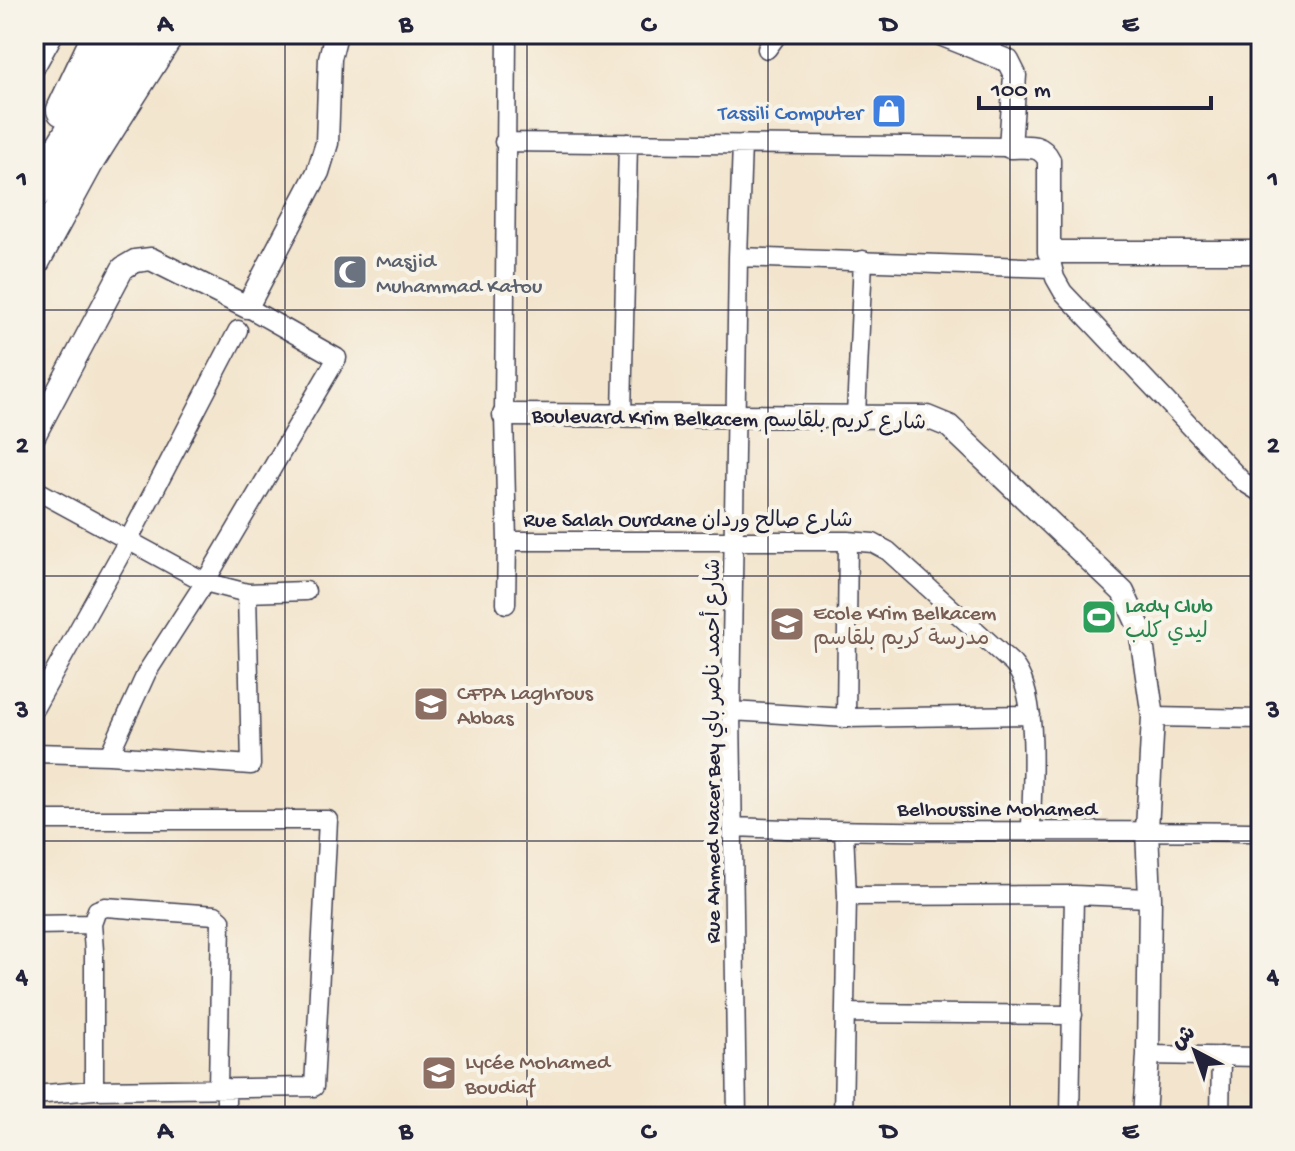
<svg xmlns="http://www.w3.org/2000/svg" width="1295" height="1151" font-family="'Gochi Hand','Playpen Sans Arabic',sans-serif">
	<rect width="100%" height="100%" fill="#f7f3e8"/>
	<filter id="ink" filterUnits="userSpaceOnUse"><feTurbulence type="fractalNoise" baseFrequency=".0125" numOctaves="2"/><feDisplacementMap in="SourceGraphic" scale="16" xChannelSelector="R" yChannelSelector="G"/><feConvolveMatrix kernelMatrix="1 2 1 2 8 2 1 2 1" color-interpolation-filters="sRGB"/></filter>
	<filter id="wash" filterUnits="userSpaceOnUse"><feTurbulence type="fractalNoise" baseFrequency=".006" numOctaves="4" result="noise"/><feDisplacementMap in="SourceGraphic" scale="32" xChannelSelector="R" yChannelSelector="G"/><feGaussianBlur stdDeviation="1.8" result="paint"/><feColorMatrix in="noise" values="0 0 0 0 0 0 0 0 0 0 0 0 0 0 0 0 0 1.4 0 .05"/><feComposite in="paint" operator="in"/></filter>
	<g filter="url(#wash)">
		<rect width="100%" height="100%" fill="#f3e5cd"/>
	</g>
	<g filter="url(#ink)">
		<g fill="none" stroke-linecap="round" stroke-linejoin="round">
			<defs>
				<path id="minor" d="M 507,34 L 504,415 L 507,541 L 848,541 L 873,543 L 888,551 L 1013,664 C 1041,695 1031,790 1031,832
					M 767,49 L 778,34
					M 992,55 L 994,34
					M 34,70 L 54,34
					M 504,142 L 1010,147
					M 1049,252 L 1055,278 L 1063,292 L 1242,481 L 1261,493
					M 738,257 L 1052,268
					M 622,415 L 628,143
					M 856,415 L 863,260
					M 34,489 L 205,582 L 247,593 L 306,591
					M 506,604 L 507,541
					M 34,709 L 129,539 L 238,330
					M 731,711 L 846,718 L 1031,715
					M 1153,717 L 1261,719
					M 846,718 L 848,541
					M 34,753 L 109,755 L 251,765 L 247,593
					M 109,755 L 147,672 L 205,582 L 337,358 L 247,307
					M 34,820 L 328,820 L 314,1087 L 94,1090 L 34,1095
					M 734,827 C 910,835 1085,829 1261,832
					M 847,896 L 1074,895 L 1150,898
					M 34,925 L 92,924
					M 845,1013 L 1073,1015
					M 1148,1055 L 1261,1057
					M 226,1089 L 226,1117
					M 94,1090 L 94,951 L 92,924 L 97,910 L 105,907 L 215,915 L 221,920 L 218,1089
					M 737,1117 L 731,711 L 738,257 L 742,144
					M 843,1117 L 847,896 L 844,832
					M 1070,1117 L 1074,895
					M 1220,1117 L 1221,1056"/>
				<path id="tertiary" d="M 940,34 L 1008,61 L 1015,75 L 1010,147 C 1026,147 1041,143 1049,160 L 1049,252 L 1261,252
					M 504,415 L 927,417 L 949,426 L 1123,592 L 1140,629 L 1153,717 L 1147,830 L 1150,898 L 1148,1055 L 1144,1117
					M 34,436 L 123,268 L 135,261 L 151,259 L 247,307 L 318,172 L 327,143 L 330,58 L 336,34"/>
				<path id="motorway" d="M 63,110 L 99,34
					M 34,193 L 130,34
					M 34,260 L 89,159 L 168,34"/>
			</defs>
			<use href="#minor" stroke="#413f51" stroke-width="21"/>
			<use href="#tertiary" stroke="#413f51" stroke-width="25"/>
			<use href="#motorway" stroke="#413f51" stroke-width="35"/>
			<use href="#minor" stroke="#fff" stroke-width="18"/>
			<use href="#tertiary" stroke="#fff" stroke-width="22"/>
			<use href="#motorway" stroke="#fff" stroke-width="32"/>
		</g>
	</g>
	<path fill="none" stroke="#22223b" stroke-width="2" stroke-opacity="0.55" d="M 285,34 L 285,1117M 527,34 L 527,1117M 768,34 L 768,1117M 1010,34 L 1010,1117M 34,310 L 1261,310M 34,576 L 1261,576M 34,841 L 1261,841"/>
	<defs>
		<symbol id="shop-square" viewBox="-11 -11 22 22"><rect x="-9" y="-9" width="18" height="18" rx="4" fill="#3f7fe0" stroke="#f7f3e8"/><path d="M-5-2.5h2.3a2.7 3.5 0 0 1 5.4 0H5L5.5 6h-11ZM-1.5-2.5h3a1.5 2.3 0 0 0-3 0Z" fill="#fff"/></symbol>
		<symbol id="mosque-square" viewBox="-11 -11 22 22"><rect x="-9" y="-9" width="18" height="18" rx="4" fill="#6b7280" stroke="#f7f3e8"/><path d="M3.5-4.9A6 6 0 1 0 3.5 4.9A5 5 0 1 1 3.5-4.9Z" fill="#fff"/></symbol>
		<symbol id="stadium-square" viewBox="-11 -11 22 22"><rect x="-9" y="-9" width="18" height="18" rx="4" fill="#2e9e5b" stroke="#f7f3e8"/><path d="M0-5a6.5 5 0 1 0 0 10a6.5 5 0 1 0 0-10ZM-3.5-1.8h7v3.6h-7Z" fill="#fff"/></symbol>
		<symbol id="school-square" viewBox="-11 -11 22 22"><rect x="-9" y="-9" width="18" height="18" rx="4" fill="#8d6e63" stroke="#f7f3e8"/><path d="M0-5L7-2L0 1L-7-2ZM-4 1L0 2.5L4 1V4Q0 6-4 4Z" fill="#fff"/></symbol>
		<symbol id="university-square" viewBox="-11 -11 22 22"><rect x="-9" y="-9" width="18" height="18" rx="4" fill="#8d6e63" stroke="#f7f3e8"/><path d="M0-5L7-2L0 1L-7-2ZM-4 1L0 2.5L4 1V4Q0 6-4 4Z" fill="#fff"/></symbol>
	</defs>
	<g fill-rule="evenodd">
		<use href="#shop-square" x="869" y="91" width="40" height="40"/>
		<use href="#mosque-square" x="330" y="252" width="40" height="40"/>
		<use href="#stadium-square" x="1079" y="597" width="40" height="40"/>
		<use href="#school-square" x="767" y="604" width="40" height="40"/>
		<use href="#university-square" x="411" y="684" width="40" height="40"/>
		<use href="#school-square" x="419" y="1053" width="40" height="40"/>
	</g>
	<g text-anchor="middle" stroke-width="8" stroke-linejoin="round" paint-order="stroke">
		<g font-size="22" fill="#366cbe" stroke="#f7f3e8" text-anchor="end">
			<text x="863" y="119">Tassili Computer</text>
		</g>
		<g font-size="22" fill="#5b616d" stroke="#f7f3e8" text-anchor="start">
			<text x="376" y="267">Masjid<tspan x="376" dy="25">Muhammad Katou</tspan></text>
		</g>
		<g font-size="22" fill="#22223b" stroke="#f7f3e8">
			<text transform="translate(729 417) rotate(1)" y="8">Boulevard Krim Belkacem شارع كريم بلقاسم</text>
			<text x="688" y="526">Rue Salah Ourdane شارع صالح وردان</text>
			<text transform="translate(711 751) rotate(-90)" y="8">Rue Ahmed Nacer Bey شارع أحمد ناصر باي</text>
			<text x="997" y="815">Belhoussine Mohamed</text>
		</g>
		<g font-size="22" fill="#27864d" stroke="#f7f3e8" text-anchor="start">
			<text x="1125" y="612">Lady Club<tspan x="1125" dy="25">ليدي كلب</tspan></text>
		</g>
		<g font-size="22" fill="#785e54" stroke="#f7f3e8" text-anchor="start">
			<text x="813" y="619">Ecole Krim Belkacem<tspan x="813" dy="25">مدرسة كريم بلقاسم</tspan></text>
			<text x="457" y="699">CFPA Laghrous<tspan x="457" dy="25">Abbas</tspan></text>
			<text x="465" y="1068">Lycée Mohamed<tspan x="465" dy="25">Boudiaf</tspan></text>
		</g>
	</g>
	<rect width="1295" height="1151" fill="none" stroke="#f7f3e8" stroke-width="88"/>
	<g transform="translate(1195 1051) rotate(319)" stroke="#f7f3e8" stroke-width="6" paint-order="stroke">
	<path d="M0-6L14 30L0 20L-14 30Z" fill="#22223b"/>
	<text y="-12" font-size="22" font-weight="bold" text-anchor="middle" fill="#22223b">ش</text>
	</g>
	<path d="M979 96v12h232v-12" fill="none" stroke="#22223b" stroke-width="4"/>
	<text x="991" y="96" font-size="24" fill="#22223b" stroke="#f7f3e8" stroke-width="6" paint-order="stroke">100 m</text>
	<rect x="44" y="44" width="1207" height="1063" fill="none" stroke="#22223b" stroke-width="3"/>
	<g font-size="26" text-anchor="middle" font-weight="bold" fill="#22223b">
		<text x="165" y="31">A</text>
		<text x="406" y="31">B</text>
		<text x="648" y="31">C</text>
		<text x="889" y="31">D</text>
		<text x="1130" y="31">E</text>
		<text x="22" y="186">1</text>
		<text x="1273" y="186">1</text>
		<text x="22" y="452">2</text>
		<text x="1273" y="452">2</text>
		<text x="22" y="717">3</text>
		<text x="1273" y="717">3</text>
		<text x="22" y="983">4</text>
		<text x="1273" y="983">4</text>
		<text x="165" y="1138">A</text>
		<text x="406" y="1138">B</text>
		<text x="648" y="1138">C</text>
		<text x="889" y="1138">D</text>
		<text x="1130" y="1138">E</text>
	</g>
</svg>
